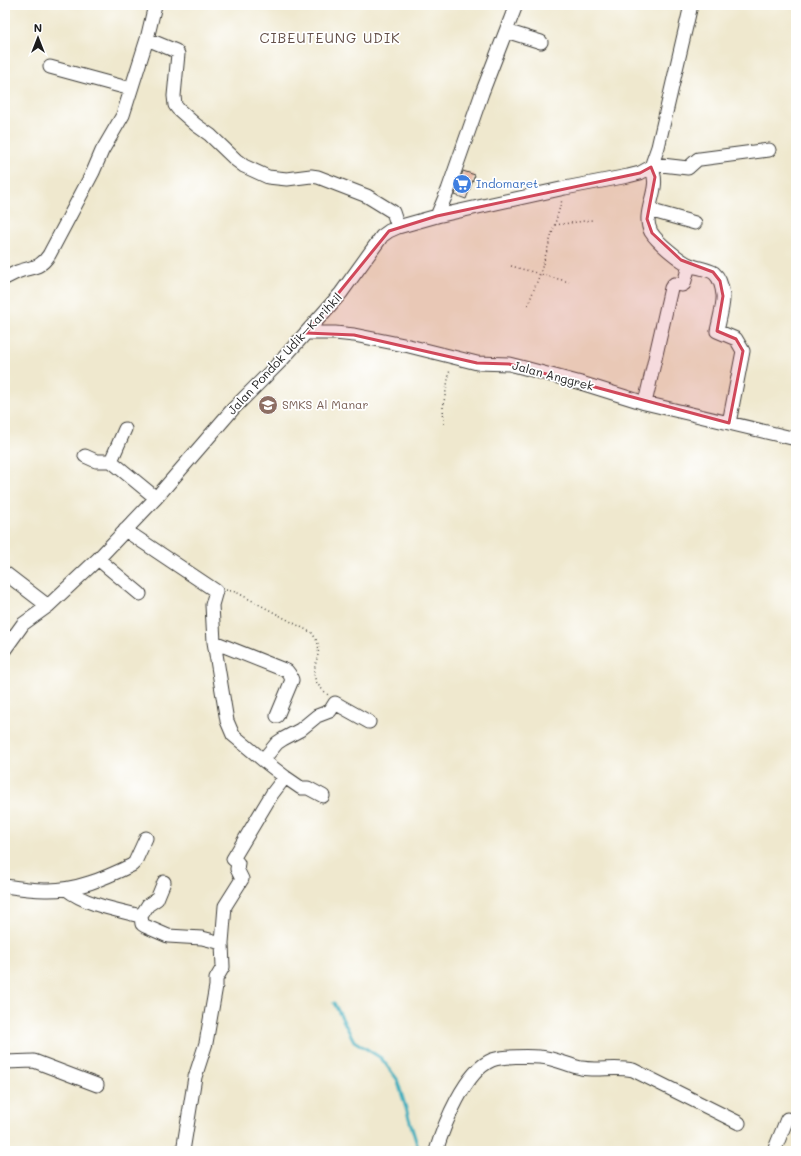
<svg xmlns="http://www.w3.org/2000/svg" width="801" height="1156" font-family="Mali,sans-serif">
	<rect width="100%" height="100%" fill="#fff"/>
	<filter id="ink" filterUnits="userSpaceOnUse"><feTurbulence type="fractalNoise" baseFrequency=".025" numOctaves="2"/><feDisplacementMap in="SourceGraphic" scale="8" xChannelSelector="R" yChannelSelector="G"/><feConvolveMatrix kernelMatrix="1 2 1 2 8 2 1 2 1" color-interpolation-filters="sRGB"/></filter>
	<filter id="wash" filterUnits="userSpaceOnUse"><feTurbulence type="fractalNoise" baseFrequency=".012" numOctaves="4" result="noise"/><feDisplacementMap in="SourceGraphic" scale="16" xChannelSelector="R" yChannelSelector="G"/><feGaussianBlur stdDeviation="0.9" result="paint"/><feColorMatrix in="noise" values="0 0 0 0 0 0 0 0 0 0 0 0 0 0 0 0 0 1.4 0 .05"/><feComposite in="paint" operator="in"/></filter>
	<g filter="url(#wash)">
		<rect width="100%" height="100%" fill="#efe8ce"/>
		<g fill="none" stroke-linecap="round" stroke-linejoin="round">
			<path stroke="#41afbe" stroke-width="3" d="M 334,1003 L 354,1041 L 381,1058 L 397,1079 L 419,1151"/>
		</g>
		<g id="blocks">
			<path fill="#e6ad97" d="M 463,171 L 475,175 L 466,199 L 455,195 Z"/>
		</g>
	</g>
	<g filter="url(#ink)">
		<use href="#blocks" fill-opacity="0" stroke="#3c3b37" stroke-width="1"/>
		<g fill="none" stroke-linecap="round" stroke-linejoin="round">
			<defs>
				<path id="minor" d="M 506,31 L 541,42
					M 147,39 L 176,51 L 178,54 L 174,96 L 175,105 L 178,109 L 196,125 L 210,135 L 236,160 L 244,166 L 268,177 L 287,179 L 311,176 L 318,177 L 367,196 L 393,212 L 398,227
					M 50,67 L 131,89
					M 653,164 L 688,168 L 698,159 L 700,159 L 769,150
					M 651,167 C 663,189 640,211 651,232 C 657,242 680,261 690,265 C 697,268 708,269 714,273 C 720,278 722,286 723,295 C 724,304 719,321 717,331 L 736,339 L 743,351 L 729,423
					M 649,210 L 695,223
					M 437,216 L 448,190 L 482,93 L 516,5
					M 5,278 C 9,276 13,274 17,272 C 32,266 39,270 49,255 L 93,172 L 102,151 L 123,115 L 147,39 L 155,5
					M 306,333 L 335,333 L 354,335 L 409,346 L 477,363 L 509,364 L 521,367 L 581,383 L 645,403 L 796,439
					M 645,403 L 671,288 L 673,285 L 674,284 L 682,285 L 684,284 L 689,265
					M 85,456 L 96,461 L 111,461 L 156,498
					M 111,461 L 125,429
					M 125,530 L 216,591 L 212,605 L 214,642 L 227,721 L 233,735 L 263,760 L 285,777 L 301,788 L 308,788 L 323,796
					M 98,559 L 140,594
					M 5,573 L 48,606
					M 214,642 L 287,671 L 290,675 L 292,680 L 277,716
					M 5,649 L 23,624 L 48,606 L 98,559 L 156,498 L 233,409 L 281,361 L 341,293 L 382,236 L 389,231 L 398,227 L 437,216 L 565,188 L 628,176 L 640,173 L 651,167 L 658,147 L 691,5
					M 263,760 L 277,743 L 283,739 L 300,730 L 317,716 L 330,711 L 335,703 L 369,722
					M 5,886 C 18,888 32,890 45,890 C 76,891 105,878 132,865 L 135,862 L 146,838
					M 66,889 C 86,905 117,910 141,916 L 142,924 L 145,926 L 168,936 L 202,938 L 222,943 L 225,906 L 242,879 L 237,869 L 238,863 L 233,859 L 272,794 L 285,777
					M 141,916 L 148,905 L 157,899 L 164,882
					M 5,1062 L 34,1061 L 97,1085
					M 183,1151 L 195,1077 L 206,1043 L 216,986 L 216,979 L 223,967 L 222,943
					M 436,1151 C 444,1125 465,1071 492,1060 C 502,1056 529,1056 540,1057 C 555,1058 567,1065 581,1068 C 598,1071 616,1066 633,1070 L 739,1123
					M 774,1151 L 787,1119"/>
			</defs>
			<use href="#minor" stroke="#3c3b37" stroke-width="15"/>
			<path stroke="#3c3b37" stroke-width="1.5" stroke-dasharray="1 3" stroke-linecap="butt" d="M 555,225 L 592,220
				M 511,266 L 569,282
				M 528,305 L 540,274 L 562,200
				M 444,424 L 443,407 L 450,369
				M 226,590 L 236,592 L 312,633 C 314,636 317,640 318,644 C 321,657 310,669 316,681 C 318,686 324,691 328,695"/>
			<use href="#minor" stroke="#fff" stroke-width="13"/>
		</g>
	</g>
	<path fill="#d1495b" fill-opacity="0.2" stroke="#d1495b" stroke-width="3" stroke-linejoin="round" d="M 651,167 L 655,177 L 647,219 L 652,233 L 681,260 L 713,272 L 720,281 L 723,296 L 717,331 L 736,339 L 743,351 L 729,423 L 509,364 L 477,363 L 354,335 L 306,333 L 389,231 L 437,216 L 640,173 Z"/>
	<defs>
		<symbol id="supermarket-disc" viewBox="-11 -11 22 22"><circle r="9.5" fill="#3f7fe0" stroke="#fff"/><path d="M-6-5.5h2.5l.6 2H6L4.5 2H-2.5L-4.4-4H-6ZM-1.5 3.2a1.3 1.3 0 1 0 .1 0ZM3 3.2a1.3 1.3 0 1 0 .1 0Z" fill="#fff"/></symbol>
		<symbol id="school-disc" viewBox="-11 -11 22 22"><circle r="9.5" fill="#8d6e63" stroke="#fff"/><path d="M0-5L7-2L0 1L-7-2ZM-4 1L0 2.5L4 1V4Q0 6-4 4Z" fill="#fff"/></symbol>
	</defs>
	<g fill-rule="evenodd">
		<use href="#supermarket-disc" x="451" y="173" width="22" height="22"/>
		<use href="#school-disc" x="257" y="394" width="22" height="22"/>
	</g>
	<g text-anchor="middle" stroke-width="3.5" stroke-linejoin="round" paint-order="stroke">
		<g font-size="12" fill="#366cbe" stroke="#fff" text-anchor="start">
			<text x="476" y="188">Indomaret</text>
		</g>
		<g font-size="12" fill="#1c1c1c" stroke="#fff">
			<text transform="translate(285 354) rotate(-47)" y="4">Jalan Pondok Udik–Karihkil</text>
			<text transform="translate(553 376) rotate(15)" y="4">Jalan Anggrek</text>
		</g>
		<g font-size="12" fill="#785e54" stroke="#fff" text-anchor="start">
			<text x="282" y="409">SMKS Al Manar</text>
		</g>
		<g font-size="14" letter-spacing="1" fill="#634f47" stroke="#fff">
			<text x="330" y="43">CIBEUTEUNG UDIK</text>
		</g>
	</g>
	<rect width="801" height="1156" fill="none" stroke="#fff" stroke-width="20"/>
	<g transform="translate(38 38)" stroke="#ffffff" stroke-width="3" paint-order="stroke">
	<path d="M0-3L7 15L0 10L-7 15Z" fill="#1c1c1c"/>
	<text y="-6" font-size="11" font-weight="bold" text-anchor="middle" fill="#1c1c1c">N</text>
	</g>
</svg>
